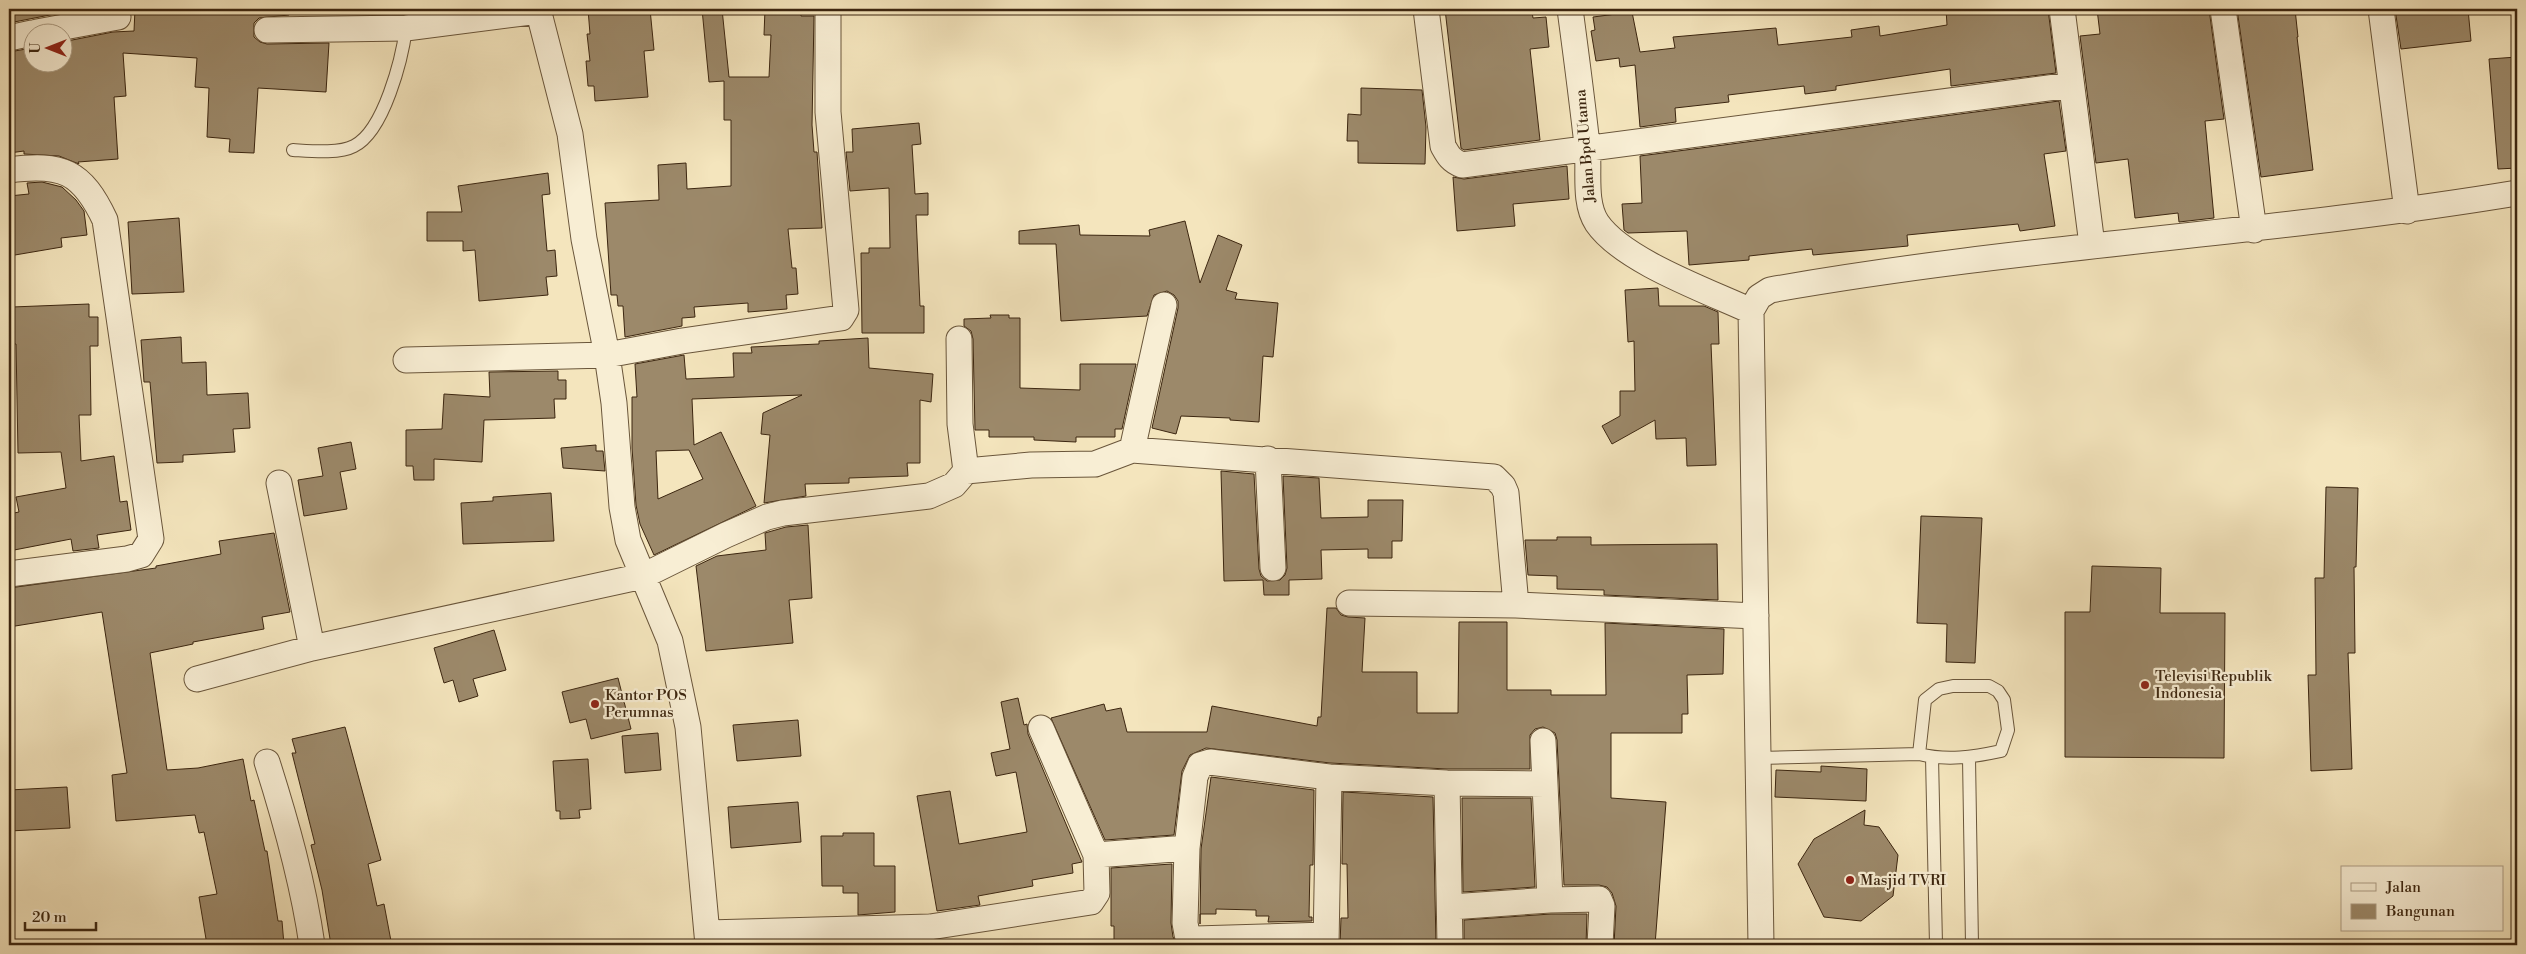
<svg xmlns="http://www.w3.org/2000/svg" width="2526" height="954" font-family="'Libre Bodoni',serif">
	<rect width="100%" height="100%" fill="#f4e5bd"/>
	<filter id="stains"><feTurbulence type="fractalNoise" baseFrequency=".004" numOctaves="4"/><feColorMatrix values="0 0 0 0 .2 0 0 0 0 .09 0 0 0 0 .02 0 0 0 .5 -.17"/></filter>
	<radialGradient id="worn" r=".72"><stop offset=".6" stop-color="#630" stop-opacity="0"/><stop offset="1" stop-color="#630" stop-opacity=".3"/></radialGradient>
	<path fill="#9c896a" stroke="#3c2610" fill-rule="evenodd" d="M 9,9 L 59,9 L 60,13 L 9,23 Z
		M 135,9 L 289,9 L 289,15 L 259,18 L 254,23 L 254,37 L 260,42 L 267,44 L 329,43 L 326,92 L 258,88 L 254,153 L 229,152 L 230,139 L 207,137 L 209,88 L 195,87 L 197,58 L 123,53 L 126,96 L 114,97 L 118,159 L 78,162 L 79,164 L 59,156 L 24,154 L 24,151 L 9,153 L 9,52 L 32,48 L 32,62 L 62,62 L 62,42 L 113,32 L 134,31 Z
		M 588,9 L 650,9 L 654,50 L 644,51 L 648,97 L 595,101 L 594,86 L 588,86 L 586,61 L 590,61 L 587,34 L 590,34 Z
		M 702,9 L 722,9 L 729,77 L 769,77 L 771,35 L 764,35 L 765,9 L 801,9 L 801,16 L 814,16 L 812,125 L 814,152 L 817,152 L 822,228 L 788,229 L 792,268 L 796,268 L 798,294 L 786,295 L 787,309 L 748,312 L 748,303 L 694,307 L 695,317 L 682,318 L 682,326 L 625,337 L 623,306 L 618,306 L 617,295 L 611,295 L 605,203 L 659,200 L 658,165 L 686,163 L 687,189 L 731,186 L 731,120 L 724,120 L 724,81 L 709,82 Z
		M 1445,9 L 1519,9 L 1520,13 L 1532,12 L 1533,18 L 1546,17 L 1549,47 L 1530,49 L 1540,140 L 1464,150 L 1461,148 Z
		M 1946,9 L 2048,9 L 2056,73 L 1951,86 L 1950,69 L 1836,86 L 1836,90 L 1805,94 L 1804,86 L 1728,95 L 1729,102 L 1675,108 L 1676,122 L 1640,127 L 1635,65 L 1620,67 L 1619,58 L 1596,61 L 1591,31 L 1595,30 L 1593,17 L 1632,12 L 1640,52 L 1675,48 L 1673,37 L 1776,28 L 1778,45 L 1852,37 L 1851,30 L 1879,26 L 1880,36 L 1947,25 Z
		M 2097,9 L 2138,9 L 2139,13 L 2171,9 L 2209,9 L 2224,119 L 2205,121 L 2214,218 L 2179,222 L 2178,213 L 2135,218 L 2128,159 L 2096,163 L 2080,36 L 2100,34 Z
		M 2237,9 L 2295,9 L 2298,37 L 2297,37 L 2313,170 L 2261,177 Z
		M 2395,9 L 2468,9 L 2471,41 L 2401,49 Z
		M 2517,57 L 2517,168 L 2498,169 L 2489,59 Z
		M 1361,88 L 1422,90 L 1426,127 L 1425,164 L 1358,163 L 1358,141 L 1347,141 L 1348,114 L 1361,115 Z
		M 2059,101 L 2066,151 L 2044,154 L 2055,226 L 2020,231 L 2018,224 L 1907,235 L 1908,246 L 1813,255 L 1812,249 L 1749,256 L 1749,260 L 1689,265 L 1687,231 L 1628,233 L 1624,230 L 1622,204 L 1642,203 L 1640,156 Z
		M 919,123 L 921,144 L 912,145 L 915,194 L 928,193 L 928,215 L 916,215 L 920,306 L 924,306 L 924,333 L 862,333 L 861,253 L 869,253 L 869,248 L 890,248 L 889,188 L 850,191 L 846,152 L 853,152 L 852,129 Z
		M 1567,166 L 1569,199 L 1513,204 L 1515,226 L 1457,231 L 1453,177 L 1464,179 Z
		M 548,173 L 550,194 L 542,195 L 547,251 L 555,250 L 557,276 L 546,277 L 548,295 L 479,301 L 475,250 L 463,251 L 463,241 L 427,241 L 427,212 L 462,212 L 458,186 Z
		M 42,182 L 62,187 L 76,200 L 84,211 L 87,235 L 61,238 L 62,247 L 9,256 L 9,196 L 29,194 L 27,183 Z
		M 179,218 L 184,292 L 132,294 L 128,222 Z
		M 1185,221 L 1200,283 L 1218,235 L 1242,245 L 1226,290 L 1237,293 L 1235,299 L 1278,303 L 1273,357 L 1263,356 L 1259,422 L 1230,420 L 1230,418 L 1181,416 L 1176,434 L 1152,428 L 1178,308 L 1178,301 L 1174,295 L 1167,291 L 1154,295 L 1147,316 L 1061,321 L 1056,244 L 1019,244 L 1019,231 L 1079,225 L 1080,235 L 1150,236 L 1149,230 Z
		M 1658,288 L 1659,306 L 1704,306 L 1718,312 L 1719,344 L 1711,344 L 1716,465 L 1687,466 L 1686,438 L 1656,439 L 1655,420 L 1612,444 L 1602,426 L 1620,416 L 1620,391 L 1635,391 L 1634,341 L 1628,342 L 1625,290 Z
		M 89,304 L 89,317 L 98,317 L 98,346 L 90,346 L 91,415 L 79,415 L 81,461 L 114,456 L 120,502 L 127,501 L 131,530 L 97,535 L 99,548 L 73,551 L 71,539 L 9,551 L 9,514 L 19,512 L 16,497 L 66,488 L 61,452 L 18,453 L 16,344 L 13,344 L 12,307 Z
		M 990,315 L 1009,315 L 1009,318 L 1020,318 L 1020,388 L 1080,390 L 1080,364 L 1136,364 L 1122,429 L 1115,429 L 1115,437 L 1076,437 L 1076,442 L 1034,440 L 1034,437 L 989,437 L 989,430 L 975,430 L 973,339 L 971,331 L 964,326 L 964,319 L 991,318 Z
		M 181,337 L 182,363 L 206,362 L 207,395 L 248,393 L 250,428 L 233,429 L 235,452 L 183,455 L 183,462 L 157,463 L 150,382 L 144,382 L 141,340 Z
		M 868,338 L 869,368 L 933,374 L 931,402 L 920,400 L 920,463 L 907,463 L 908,476 L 849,478 L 849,483 L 805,484 L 806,496 L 764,503 L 770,435 L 761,434 L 763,413 L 802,395 L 692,399 L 694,445 L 721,432 L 756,506 L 654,555 L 640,524 L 636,505 L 632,448 L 632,397 L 637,397 L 635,364 L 684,355 L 686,379 L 734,377 L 733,353 L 752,353 L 751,347 L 819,344 L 819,341 ZM 689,450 L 703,479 L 658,499 L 656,451 Z
		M 558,371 L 558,380 L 566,380 L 566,399 L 554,399 L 555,418 L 484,420 L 482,462 L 434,459 L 434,480 L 414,480 L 413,466 L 406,466 L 406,430 L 442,429 L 444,394 L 490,397 L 489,372 Z
		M 351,442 L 356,469 L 340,472 L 347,509 L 304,516 L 298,480 L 323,476 L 318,448 Z
		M 596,445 L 596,451 L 603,451 L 605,471 L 563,468 L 561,448 Z
		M 1221,471 L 1254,474 L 1259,569 L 1261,576 L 1267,581 L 1280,580 L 1285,575 L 1287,568 L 1283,476 L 1319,478 L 1321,518 L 1368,517 L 1368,500 L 1403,500 L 1402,541 L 1392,541 L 1392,558 L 1368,558 L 1368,549 L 1321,550 L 1322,579 L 1289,580 L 1289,595 L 1264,595 L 1263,580 L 1224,581 Z
		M 2326,487 L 2358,488 L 2356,567 L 2354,567 L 2355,653 L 2348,653 L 2352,769 L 2311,771 L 2308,675 L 2316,675 L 2315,578 L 2324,578 Z
		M 551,493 L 554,541 L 463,544 L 461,503 L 493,501 L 493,497 Z
		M 1921,516 L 1982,518 L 1975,663 L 1946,662 L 1947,624 L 1917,623 Z
		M 808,525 L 812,598 L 789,600 L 793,643 L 706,651 L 696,566 L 717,556 L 766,550 L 765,533 L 786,527 Z
		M 274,533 L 290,612 L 262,617 L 264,629 L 193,642 L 193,644 L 150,653 L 167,770 L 198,768 L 243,759 L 251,801 L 254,800 L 265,851 L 267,851 L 278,921 L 282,921 L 284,945 L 207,945 L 199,897 L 217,894 L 204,832 L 199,833 L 195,815 L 116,821 L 112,775 L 127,773 L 102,612 L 9,627 L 9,588 L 156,568 L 156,566 L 221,554 L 219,541 Z
		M 1557,537 L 1591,537 L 1591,545 L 1717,544 L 1718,600 L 1604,595 L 1604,590 L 1557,589 L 1557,576 L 1528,575 L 1525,540 L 1557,540 Z
		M 2092,566 L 2161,568 L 2160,613 L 2225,613 L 2224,758 L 2065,757 L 2065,612 L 2090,612 Z
		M 1327,608 L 1336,608 L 1341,615 L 1348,617 L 1365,618 L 1362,672 L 1417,672 L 1417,713 L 1458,713 L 1459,622 L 1507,622 L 1507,690 L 1551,690 L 1551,695 L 1606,695 L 1605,623 L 1724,629 L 1723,674 L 1687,675 L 1688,714 L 1682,714 L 1682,733 L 1611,733 L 1611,798 L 1666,802 L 1655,945 L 1614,945 L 1616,906 L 1612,893 L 1607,887 L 1599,885 L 1564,885 L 1557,740 L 1555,733 L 1543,727 L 1535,729 L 1530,735 L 1530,769 L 1447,769 L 1330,763 L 1206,748 L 1190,755 L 1182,771 L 1174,835 L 1105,840 L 1051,718 L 1104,704 L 1106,711 L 1121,708 L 1127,732 L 1207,732 L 1212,706 L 1317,726 L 1318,717 L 1321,717 Z
		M 494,630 L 506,670 L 473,679 L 478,696 L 459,702 L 453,680 L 444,683 L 434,648 Z
		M 618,678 L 631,729 L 591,739 L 586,719 L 570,723 L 562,692 Z
		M 1018,698 L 1024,725 L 1027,724 L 1028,734 L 1082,862 L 1072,864 L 1073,873 L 1032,880 L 1033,886 L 978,896 L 980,905 L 937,911 L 917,796 L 950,791 L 959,844 L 1027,832 L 1016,772 L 996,776 L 991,753 L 1010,749 L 1001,702 Z
		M 798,720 L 801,756 L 737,761 L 733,725 Z
		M 345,727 L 381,860 L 368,864 L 377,906 L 384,904 L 391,941 L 370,945 L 331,945 L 322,890 L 311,845 L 315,844 L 292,753 L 296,753 L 292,739 Z
		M 658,733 L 661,770 L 625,773 L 622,736 Z
		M 588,759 L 591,809 L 579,810 L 580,818 L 560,819 L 560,811 L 556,811 L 553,761 Z
		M 1821,766 L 1867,769 L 1866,801 L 1775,797 L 1776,770 L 1821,772 Z
		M 1211,777 L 1314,790 L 1313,865 L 1310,865 L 1309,917 L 1312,917 L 1312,921 L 1268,922 L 1269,916 L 1256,916 L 1256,910 L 1216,909 L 1216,914 L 1200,914 L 1200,924 L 1201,849 Z
		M 67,787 L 70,828 L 9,831 L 9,790 Z
		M 1343,792 L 1433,797 L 1436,945 L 1340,945 L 1341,918 L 1348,918 L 1347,864 L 1342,864 Z
		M 1462,798 L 1531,798 L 1535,887 L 1463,892 Z
		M 798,802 L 801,842 L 731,848 L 728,807 Z
		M 1865,810 L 1864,825 L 1879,827 L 1898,855 L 1893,896 L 1861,921 L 1824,917 L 1798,864 L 1814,839 Z
		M 843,833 L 874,833 L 874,866 L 895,866 L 895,912 L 858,915 L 858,893 L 843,893 L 843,886 L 822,886 L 821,836 L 843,836 Z
		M 1172,864 L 1171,923 L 1173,937 L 1178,945 L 1114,945 L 1114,926 L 1111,926 L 1111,868 Z
		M 1551,914 L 1587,914 L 1586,945 L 1464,945 L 1464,920 Z"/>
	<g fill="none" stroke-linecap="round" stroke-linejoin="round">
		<defs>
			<path id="service" d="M 293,150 C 310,151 339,154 354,146 C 384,131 402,59 406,28
				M 1932,757 L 1936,945
				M 1758,758 L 1919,754 C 1947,761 1973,757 2001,751 L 2008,730 L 2004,700 L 1998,691 L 1989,686 L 1953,686 L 1939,689 L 1925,700 L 1919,754
				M 1969,758 L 1972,945"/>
			<path id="minor" d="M 538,9 L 570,134 L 584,239 L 607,355 L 614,403 L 622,507 L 628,540 L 670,641 L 688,727 L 708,945
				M 1426,9 L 1443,146 C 1448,155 1451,161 1462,165 L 2071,85
				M 1570,9 C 1576,54 1582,99 1587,145 C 1590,169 1583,202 1597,223 C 1623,261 1708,291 1751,311
				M 2062,9 L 2092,245
				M 2223,9 L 2254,230
				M 2381,9 L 2407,211
				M 267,30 L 406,28 L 539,11
				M 37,32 L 118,17
				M 9,38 L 32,33
				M 9,170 C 62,163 82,171 105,220 L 151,539 L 141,555 L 127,559 L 9,574
				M 959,339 L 960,424 L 966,471
				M 406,360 L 607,355 L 682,341 L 841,318 L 846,310 L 828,112 L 828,9
				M 1132,450 L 1164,305
				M 1268,459 L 1273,568
				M 279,483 L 312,648
				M 1349,603 L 1516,605 L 1756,616
				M 197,679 L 312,648 L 643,576 L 726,535 L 767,517 L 783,513 L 929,496 L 954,485 L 966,471 L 1031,465 L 1095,464 L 1132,450 L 1494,477 L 1503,486 L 1506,493 L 1516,605
				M 1543,741 L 1545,784
				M 267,762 C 286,822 303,882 312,945
				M 1447,783 L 1450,945
				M 1096,855 L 1187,848
				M 1451,907 L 1550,900 L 1599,899 L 1602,906 L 1600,945
				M 707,933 L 930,927 L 1091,902 L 1097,893 L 1096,855 L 1041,728
				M 1326,935 L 1195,939 L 1187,934 L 1185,923 L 1187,848 L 1195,777 L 1200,765 L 1210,762 L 1329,777
				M 1326,945 L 1329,777 L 1447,783 L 1545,784 L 1550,900
				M 1761,945 L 1751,311 L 1759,297 L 1770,290 C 2018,246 2269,234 2517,193"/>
		</defs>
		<use href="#service" stroke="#6a563b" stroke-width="14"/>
		<use href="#minor" stroke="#6a563b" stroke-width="27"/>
		<use href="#service" stroke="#f8eed4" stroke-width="12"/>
		<use href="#minor" stroke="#f8eed4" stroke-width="25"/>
	</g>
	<g fill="#8f2418" stroke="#f8eed4" stroke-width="2">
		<circle cx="2145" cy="685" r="5"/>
		<circle cx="595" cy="704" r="5"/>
		<circle cx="1850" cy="880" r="5"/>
	</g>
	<g text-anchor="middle" stroke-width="4.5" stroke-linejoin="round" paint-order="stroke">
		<g font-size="15" fill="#3c2610" stroke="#f8eed4">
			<text transform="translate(1585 146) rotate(-95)" y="5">Jalan Bpd Utama</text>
		</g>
		<g font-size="15" fill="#3c2610" stroke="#f8eed4" text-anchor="start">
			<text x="2155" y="681">Televisi Republik<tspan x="2155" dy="17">Indonesia</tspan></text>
			<text x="605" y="700">Kantor POS<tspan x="605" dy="17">Perumnas</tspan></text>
			<text x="1860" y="885">Masjid TVRI</text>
		</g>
	</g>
	<rect width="2526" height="954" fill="none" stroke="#f4e5bd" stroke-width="30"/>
	<rect x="10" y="10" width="2506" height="934" fill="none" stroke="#3c2610" stroke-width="2.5"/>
	<rect x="15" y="15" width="2496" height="924" fill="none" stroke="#3c2610"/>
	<rect x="2341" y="866" width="162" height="65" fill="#f8eed4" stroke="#ad9e86"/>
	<rect x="2351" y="883" width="25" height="8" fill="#f8eed4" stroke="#ad9e86"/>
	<text x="2386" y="892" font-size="15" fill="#3c2610">Jalan</text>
	<rect x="2351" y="904" width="25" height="15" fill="#9c896a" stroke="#ad9e86"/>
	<text x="2386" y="916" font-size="15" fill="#3c2610">Bangunan</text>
	<g transform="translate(48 48) rotate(270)"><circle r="24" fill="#f8eed4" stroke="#ad9e86"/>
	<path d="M0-4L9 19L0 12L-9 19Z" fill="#8f2418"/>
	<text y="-8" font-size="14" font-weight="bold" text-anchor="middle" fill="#3c2610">U</text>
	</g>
	<path d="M25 922v8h71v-8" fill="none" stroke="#3c2610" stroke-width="2.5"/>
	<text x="32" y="922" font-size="15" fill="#3c2610" stroke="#f8eed4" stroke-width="4" paint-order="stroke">20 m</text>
	<rect width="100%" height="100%" filter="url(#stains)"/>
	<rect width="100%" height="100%" fill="url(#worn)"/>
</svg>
